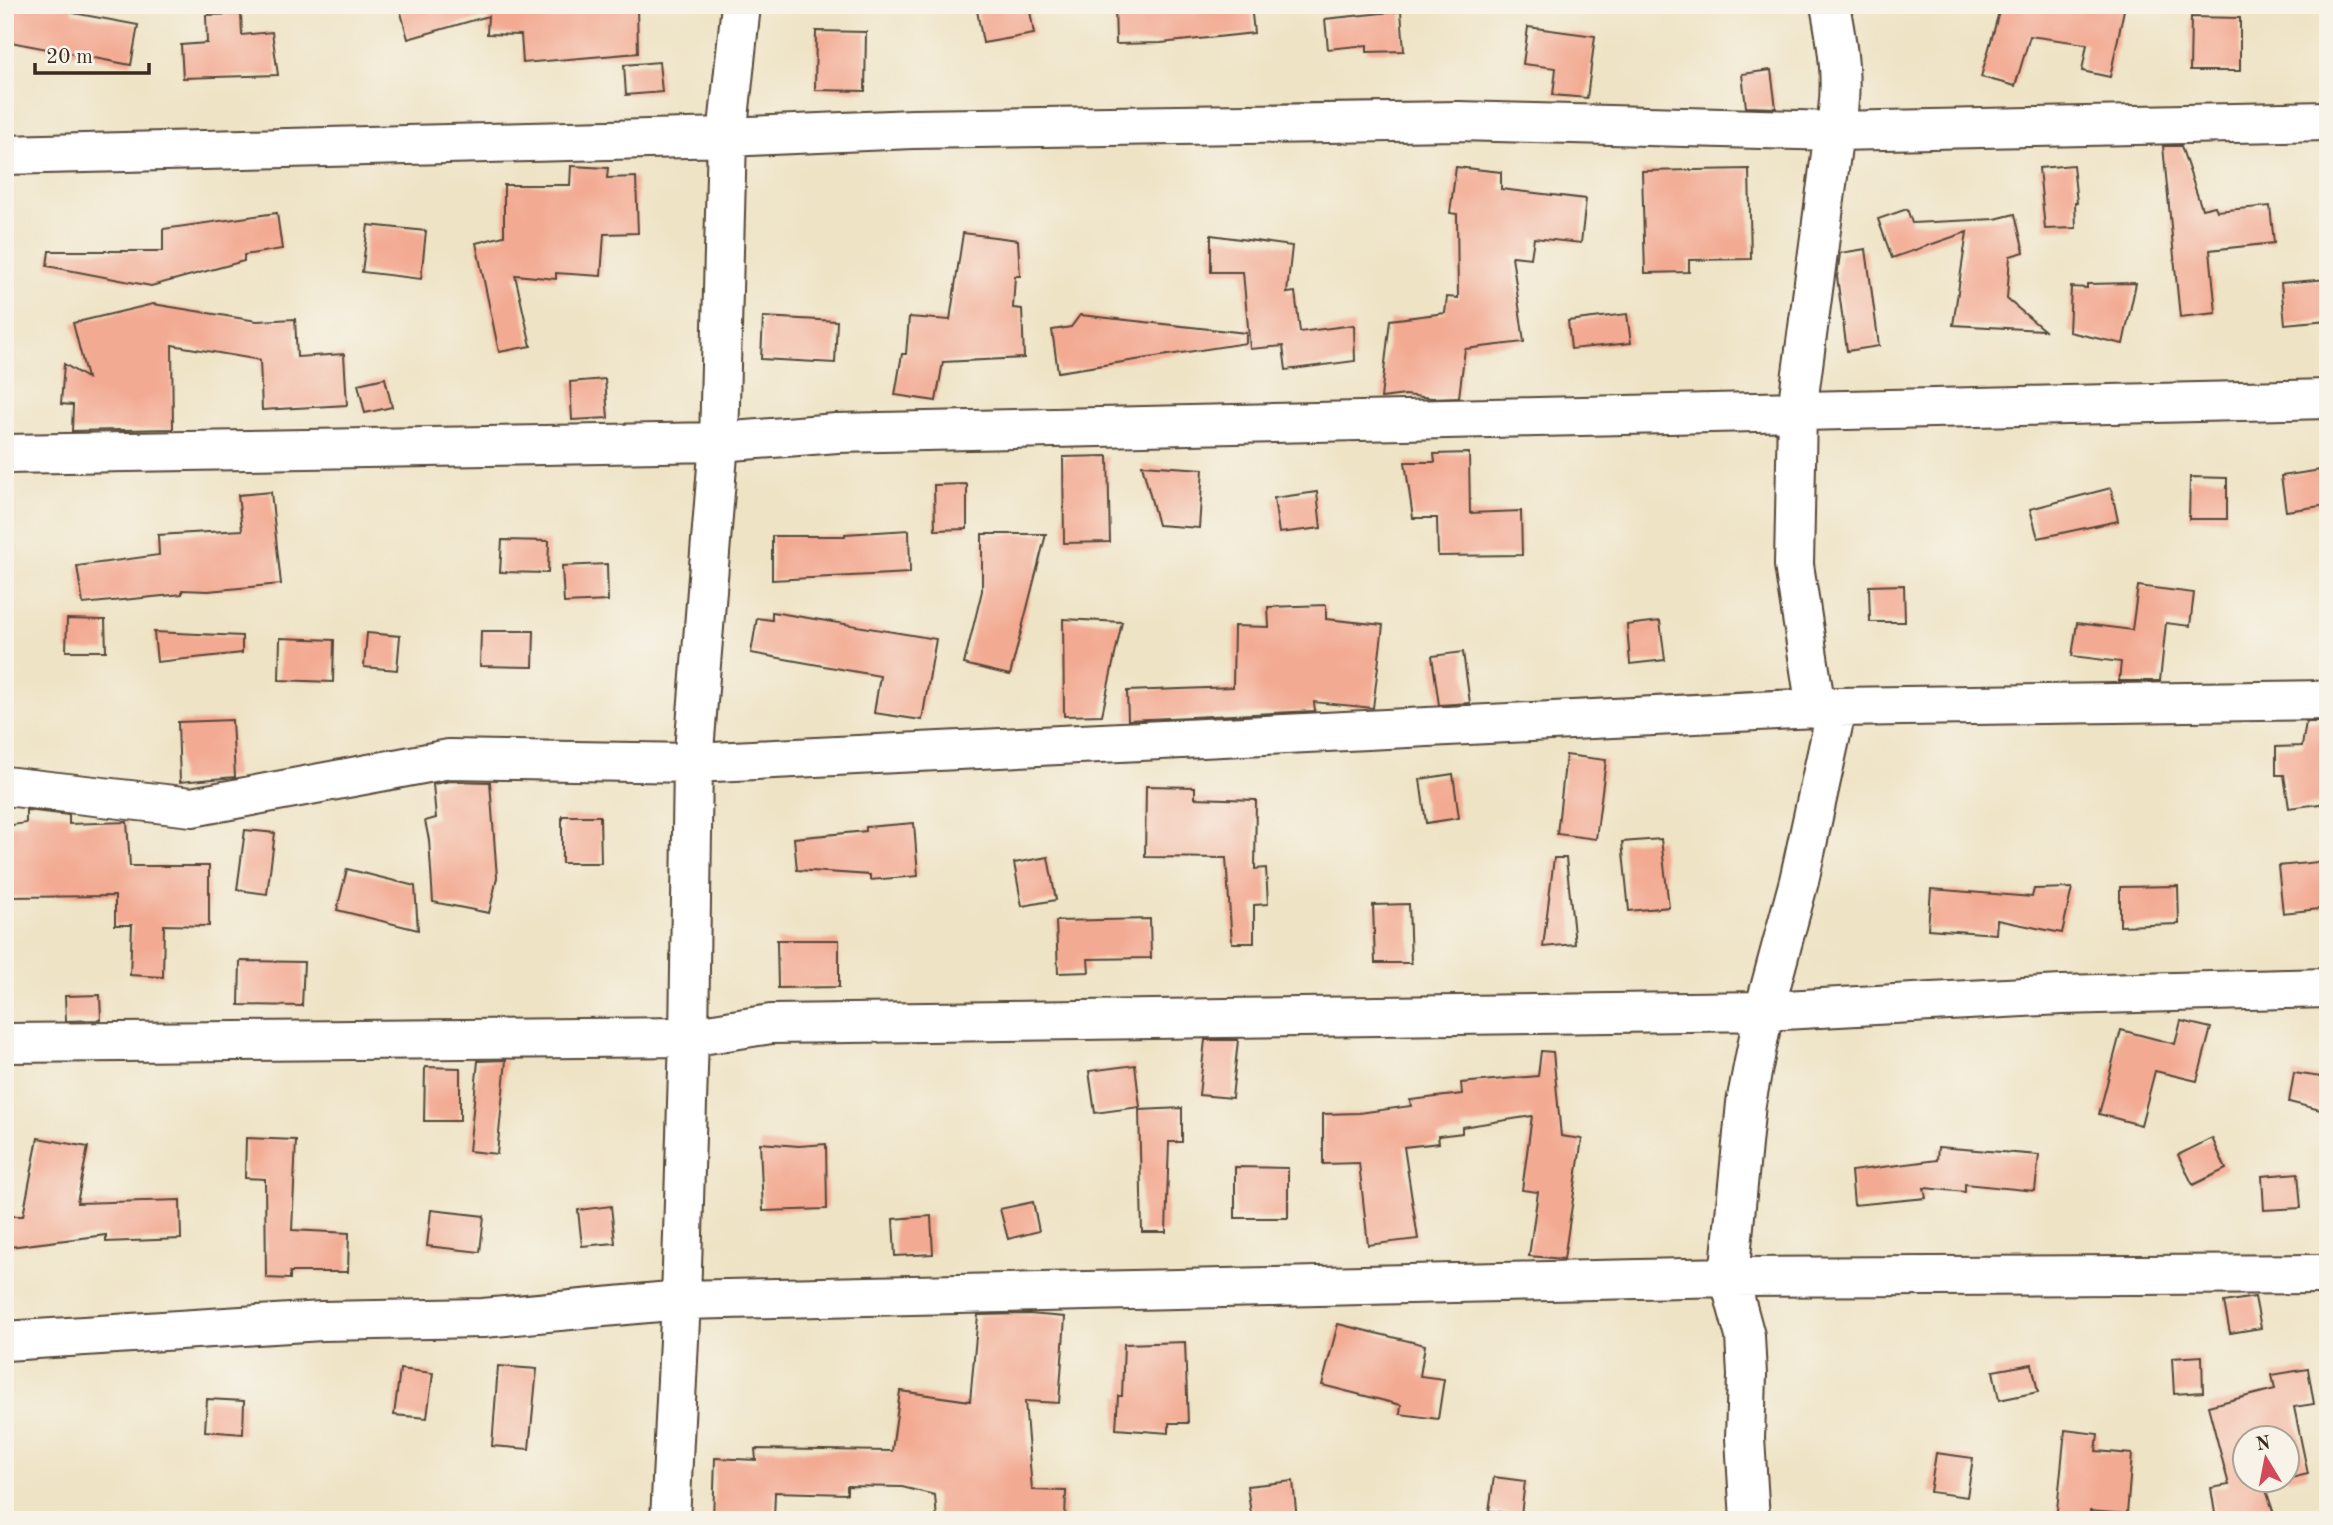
<svg xmlns="http://www.w3.org/2000/svg" width="2333" height="1525" font-family="'Old Standard TT',serif">
	<rect width="100%" height="100%" fill="#f7f3e8"/>
	<filter id="ink" filterUnits="userSpaceOnUse"><feTurbulence type="fractalNoise" baseFrequency=".0143" numOctaves="2"/><feDisplacementMap in="SourceGraphic" scale="14" xChannelSelector="R" yChannelSelector="G"/><feConvolveMatrix kernelMatrix="1 2 1 2 8 2 1 2 1" color-interpolation-filters="sRGB"/></filter>
	<filter id="wash" filterUnits="userSpaceOnUse"><feTurbulence type="fractalNoise" baseFrequency=".00686" numOctaves="4" result="noise"/><feDisplacementMap in="SourceGraphic" scale="28" xChannelSelector="R" yChannelSelector="G"/><feGaussianBlur stdDeviation="1.57" result="paint"/><feColorMatrix in="noise" values="0 0 0 0 0 0 0 0 0 0 0 0 0 0 0 0 0 1.4 0 .05"/><feComposite in="paint" operator="in"/></filter>
	<g filter="url(#wash)">
		<rect width="100%" height="100%" fill="#eee3c5"/>
		<g id="blocks">
			<path fill="#f3aa93" d="M 5,5 L 71,5 L 73,13 L 138,25 L 131,65 L 5,41 Z
				M 399,5 L 637,5 L 638,53 L 523,63 L 521,35 L 487,34 L 488,16 L 408,39 Z
				M 976,5 L 1029,5 L 1034,34 L 983,43 Z
				M 1115,5 L 1251,5 L 1254,33 L 1161,43 L 1116,44 Z
				M 2001,5 L 2125,5 L 2110,77 L 2082,71 L 2087,44 L 2030,36 L 2015,86 L 1981,77 Z
				M 1401,11 L 1404,51 L 1367,52 L 1367,45 L 1328,49 L 1325,19 Z
				M 241,14 L 242,35 L 272,32 L 278,75 L 183,78 L 181,45 L 207,43 L 206,15 Z
				M 2191,17 L 2240,18 L 2240,71 L 2190,71 Z
				M 1528,27 L 1595,36 L 1587,98 L 1553,95 L 1556,68 L 1523,64 Z
				M 816,31 L 866,32 L 865,91 L 815,90 Z
				M 659,62 L 662,92 L 626,95 L 624,65 Z
				M 1771,70 L 1776,108 L 1746,107 L 1742,74 Z
				M 2163,146 L 2181,146 L 2202,209 L 2215,206 L 2217,211 L 2270,206 L 2274,243 L 2210,250 L 2216,313 L 2180,317 Z
				M 2073,165 L 2077,203 L 2075,203 L 2076,228 L 2045,229 L 2039,168 Z
				M 571,166 L 608,168 L 607,178 L 636,177 L 638,233 L 604,234 L 601,276 L 556,273 L 556,279 L 515,275 L 531,346 L 499,352 L 476,243 L 504,236 L 504,185 L 570,185 Z
				M 1456,167 L 1501,172 L 1501,189 L 1586,199 L 1581,243 L 1534,238 L 1531,258 L 1512,256 L 1524,342 L 1465,349 L 1459,397 L 1432,398 L 1405,395 L 1381,398 L 1390,320 L 1445,313 L 1447,297 L 1458,298 L 1457,214 L 1450,213 Z
				M 1749,169 L 1751,259 L 1689,260 L 1689,272 L 1645,273 L 1642,171 Z
				M 1907,209 L 1912,223 L 1995,219 L 2015,214 L 2024,252 L 2010,256 L 2007,299 L 2044,330 L 1953,325 L 1967,232 L 1892,258 L 1878,219 Z
				M 277,213 L 282,249 L 244,255 L 244,261 L 151,286 L 47,266 L 49,251 L 163,251 L 163,229 Z
				M 368,225 L 426,231 L 421,279 L 362,272 Z
				M 963,233 L 1018,240 L 1020,276 L 1015,276 L 1013,308 L 1022,309 L 1024,358 L 943,362 L 936,401 L 895,395 L 902,354 L 906,354 L 909,317 L 950,320 Z
				M 1211,235 L 1292,246 L 1287,293 L 1295,292 L 1300,332 L 1354,325 L 1355,361 L 1286,370 L 1283,346 L 1250,349 L 1243,272 L 1211,272 Z
				M 1866,249 L 1879,346 L 1847,351 L 1837,277 L 1840,253 Z
				M 2328,279 L 2328,320 L 2285,324 L 2281,283 Z
				M 2136,283 L 2123,344 L 2069,332 L 2071,287 L 2087,288 L 2087,284 Z
				M 153,304 L 257,321 L 295,319 L 297,357 L 344,354 L 347,405 L 262,410 L 260,360 L 172,345 L 173,429 L 72,431 L 73,405 L 61,404 L 64,364 L 87,378 L 73,323 Z
				M 1627,314 L 1631,343 L 1571,349 L 1568,321 Z
				M 1080,315 L 1246,333 L 1246,343 L 1058,372 L 1052,330 L 1071,327 Z
				M 763,317 L 837,321 L 835,363 L 761,359 Z
				M 385,378 L 392,407 L 365,413 L 358,384 Z
				M 605,379 L 608,418 L 572,420 L 570,382 Z
				M 1469,453 L 1470,513 L 1521,511 L 1522,555 L 1438,556 L 1437,518 L 1413,518 L 1405,462 L 1435,462 L 1434,454 Z
				M 1108,456 L 1110,542 L 1064,543 L 1063,457 Z
				M 1142,465 L 1203,469 L 1199,528 L 1158,525 Z
				M 2328,469 L 2328,505 L 2286,511 L 2281,476 Z
				M 2190,477 L 2227,478 L 2227,519 L 2189,519 Z
				M 967,484 L 967,529 L 935,530 L 934,485 Z
				M 2111,488 L 2118,521 L 2038,538 L 2030,509 Z
				M 271,492 L 281,584 L 208,591 L 182,590 L 182,594 L 83,604 L 77,566 L 159,555 L 158,535 L 242,530 L 238,495 Z
				M 1317,492 L 1321,528 L 1279,533 L 1274,498 Z
				M 909,530 L 910,573 L 772,580 L 772,536 L 845,536 L 845,534 Z
				M 982,534 L 1046,534 L 1010,675 L 964,664 L 982,591 Z
				M 502,540 L 549,541 L 548,573 L 500,572 Z
				M 607,564 L 608,601 L 564,603 L 562,566 Z
				M 1904,585 L 1905,622 L 1870,622 L 1869,586 Z
				M 2138,586 L 2194,593 L 2190,626 L 2166,623 L 2160,681 L 2119,681 L 2121,662 L 2072,656 L 2077,623 L 2132,630 Z
				M 1326,605 L 1326,619 L 1383,625 L 1373,708 L 1314,702 L 1315,711 L 1128,720 L 1127,691 L 1233,687 L 1234,626 L 1269,627 L 1268,607 Z
				M 772,612 L 936,639 L 922,720 L 874,713 L 880,676 L 751,653 L 757,618 L 772,620 Z
				M 67,619 L 105,620 L 106,651 L 66,651 Z
				M 1063,619 L 1122,622 L 1102,715 L 1064,716 Z
				M 1660,621 L 1665,660 L 1630,664 L 1627,625 Z
				M 481,631 L 534,631 L 533,667 L 480,666 Z
				M 154,632 L 242,636 L 242,653 L 157,662 Z
				M 367,633 L 400,636 L 397,670 L 364,667 Z
				M 280,638 L 334,640 L 333,682 L 279,680 Z
				M 1463,652 L 1470,703 L 1439,705 L 1432,656 Z
				M 232,720 L 235,777 L 180,782 L 178,722 Z
				M 2306,722 L 2328,722 L 2327,803 L 2289,808 L 2284,775 L 2276,775 L 2276,747 L 2302,746 Z
				M 1566,755 L 1606,760 L 1596,839 L 1557,834 Z
				M 1453,774 L 1459,818 L 1426,823 L 1420,779 Z
				M 451,781 L 490,782 L 497,878 L 489,913 L 433,902 L 429,840 L 425,821 L 436,818 L 433,784 Z
				M 1146,786 L 1195,787 L 1195,798 L 1256,800 L 1255,869 L 1266,868 L 1268,904 L 1254,905 L 1254,943 L 1232,943 L 1226,858 L 1145,857 Z
				M 26,810 L 69,815 L 69,824 L 127,822 L 130,866 L 209,866 L 209,926 L 164,925 L 163,977 L 130,975 L 132,925 L 115,925 L 115,896 L 5,897 L 5,826 L 26,823 Z
				M 562,816 L 600,816 L 601,863 L 562,863 Z
				M 914,823 L 918,876 L 870,880 L 870,875 L 797,870 L 794,838 L 866,831 L 866,827 Z
				M 245,830 L 275,833 L 267,894 L 237,890 Z
				M 1661,839 L 1669,907 L 1629,911 L 1622,842 Z
				M 1048,857 L 1056,900 L 1022,906 L 1014,863 Z
				M 1554,858 L 1566,858 L 1575,944 L 1543,947 Z
				M 2328,861 L 2328,908 L 2283,913 L 2278,866 Z
				M 347,869 L 415,886 L 418,930 L 337,910 Z
				M 2178,886 L 2179,924 L 2120,926 L 2120,887 Z
				M 2072,888 L 2062,933 L 1997,920 L 1996,934 L 1928,929 L 1931,889 L 2032,897 L 2034,889 Z
				M 1409,904 L 1411,963 L 1375,963 L 1373,905 Z
				M 1150,919 L 1151,958 L 1088,959 L 1089,972 L 1058,973 L 1056,921 Z
				M 777,940 L 839,940 L 839,987 L 778,988 Z
				M 240,961 L 304,962 L 302,1006 L 239,1005 Z
				M 100,995 L 101,1020 L 66,1021 L 65,996 Z
				M 2181,1021 L 2211,1028 L 2197,1081 L 2155,1071 L 2141,1125 L 2099,1114 L 2121,1030 L 2175,1044 Z
				M 1205,1040 L 1238,1040 L 1232,1098 L 1199,1095 Z
				M 1541,1051 L 1553,1052 L 1561,1136 L 1582,1139 L 1564,1259 L 1529,1256 L 1538,1192 L 1522,1190 L 1532,1116 L 1462,1127 L 1462,1133 L 1438,1136 L 1439,1143 L 1404,1147 L 1418,1239 L 1368,1245 L 1359,1163 L 1323,1164 L 1323,1114 L 1359,1113 L 1411,1106 L 1410,1100 L 1462,1094 L 1461,1083 L 1538,1076 Z
				M 506,1060 L 497,1154 L 469,1151 L 478,1061 Z
				M 1135,1065 L 1140,1107 L 1095,1113 L 1089,1071 Z
				M 425,1067 L 460,1068 L 460,1121 L 424,1121 Z
				M 2294,1073 L 2328,1078 L 2328,1112 L 2289,1102 Z
				M 1182,1108 L 1182,1142 L 1169,1142 L 1166,1232 L 1142,1232 L 1139,1110 Z
				M 38,1138 L 88,1147 L 77,1203 L 180,1200 L 181,1239 L 106,1242 L 106,1235 L 9,1247 L 11,1216 L 23,1216 Z
				M 246,1138 L 296,1140 L 292,1230 L 349,1233 L 348,1272 L 290,1272 L 290,1279 L 266,1278 L 265,1179 L 245,1178 Z
				M 2212,1138 L 2226,1169 L 2193,1185 L 2178,1155 Z
				M 760,1143 L 799,1146 L 826,1144 L 827,1209 L 763,1211 Z
				M 1938,1147 L 2039,1155 L 2035,1191 L 1965,1184 L 1965,1192 L 1924,1188 L 1926,1198 L 1854,1205 L 1851,1171 L 1937,1160 Z
				M 1235,1167 L 1288,1168 L 1288,1218 L 1235,1218 Z
				M 2298,1173 L 2301,1208 L 2264,1210 L 2262,1176 Z
				M 1033,1202 L 1039,1231 L 1008,1239 L 1000,1209 Z
				M 611,1206 L 615,1243 L 582,1246 L 578,1210 Z
				M 431,1210 L 484,1216 L 480,1252 L 427,1246 Z
				M 931,1216 L 933,1254 L 895,1256 L 893,1219 Z
				M 2255,1297 L 2261,1328 L 2230,1333 L 2224,1302 Z
				M 1029,1314 L 1065,1317 L 1059,1403 L 1025,1401 L 1032,1490 L 1066,1491 L 1065,1520 L 937,1520 L 935,1495 L 902,1487 L 847,1486 L 847,1494 L 775,1492 L 774,1520 L 713,1520 L 715,1458 L 756,1460 L 755,1449 L 892,1451 L 900,1391 L 970,1401 L 978,1315 Z
				M 1338,1324 L 1425,1345 L 1420,1376 L 1444,1379 L 1438,1419 L 1400,1414 L 1401,1405 L 1322,1385 Z
				M 1185,1342 L 1188,1423 L 1169,1423 L 1169,1433 L 1116,1429 L 1118,1396 L 1122,1396 L 1124,1344 Z
				M 2202,1356 L 2203,1392 L 2174,1394 L 2172,1358 Z
				M 2032,1364 L 2038,1392 L 1999,1400 L 1993,1371 Z
				M 498,1366 L 537,1369 L 529,1449 L 492,1446 Z
				M 400,1369 L 433,1373 L 427,1418 L 394,1415 Z
				M 2308,1369 L 2314,1404 L 2294,1407 L 2308,1474 L 2287,1479 L 2287,1438 L 2245,1438 L 2245,1480 L 2284,1480 L 2264,1484 L 2276,1520 L 2216,1520 L 2211,1488 L 2229,1485 L 2208,1406 L 2275,1389 L 2272,1375 Z
				M 207,1399 L 244,1401 L 243,1434 L 205,1431 Z
				M 2065,1430 L 2098,1434 L 2096,1451 L 2132,1454 L 2127,1514 L 2090,1511 L 2089,1520 L 2056,1520 Z
				M 1936,1453 L 1973,1458 L 1967,1497 L 1930,1492 Z
				M 1494,1477 L 1525,1481 L 1521,1515 L 1489,1511 Z
				M 1293,1481 L 1297,1520 L 1252,1520 L 1247,1486 Z"/>
		</g>
	</g>
	<g filter="url(#ink)">
		<use href="#blocks" fill-opacity="0" stroke="#564637" stroke-width="2"/>
		<g fill="none" stroke-linecap="round" stroke-linejoin="round">
			<defs>
				<path id="minor" d="M 5,155 L 727,137 L 913,129 L 1458,121 L 1834,131 L 2328,121
					M 5,454 L 719,442 L 837,433 L 2328,399
					M 1816,709 L 1794,565 L 1797,411 L 1834,131 C 1845,90 1838,47 1830,5
					M 5,786 L 192,807 L 449,759 L 693,763 L 1837,707 L 2328,700
					M 5,1043 L 689,1037 L 771,1024 L 1764,1011 L 2062,995 L 2328,988
					M 5,1341 L 322,1321 L 483,1318 L 681,1300 L 1729,1277 L 2328,1274
					M 670,1520 L 681,1300 L 689,1037 L 693,763 L 719,442 L 727,137 L 741,5
					M 1750,1520 L 1745,1438 L 1747,1375 L 1745,1336 L 1729,1277 L 1746,1103 L 1764,1011 L 1799,881 L 1837,707"/>
			</defs>
			<use href="#minor" stroke="#564637" stroke-width="42"/>
			<use href="#minor" stroke="#fff" stroke-width="38"/>
		</g>
	</g>
	<rect width="2333" height="1525" fill="none" stroke="#f7f3e8" stroke-width="28"/>
	<g transform="translate(2266 1459) rotate(350)"><circle r="33" fill="#f7f3e8" stroke="#aca397" stroke-width="2"/>
	<path d="M0-5L12 26L0 18L-12 26Z" fill="#d1495b"/>
	<text y="-10" font-size="19" font-weight="bold" text-anchor="middle" fill="#3b2a1e">N</text>
	</g>
	<path d="M35 63v10h114v-10" fill="none" stroke="#3b2a1e" stroke-width="3.5"/>
	<text x="46" y="63" font-size="21" fill="#3b2a1e" stroke="#f7f3e8" stroke-width="5" paint-order="stroke">20 m</text>
</svg>
